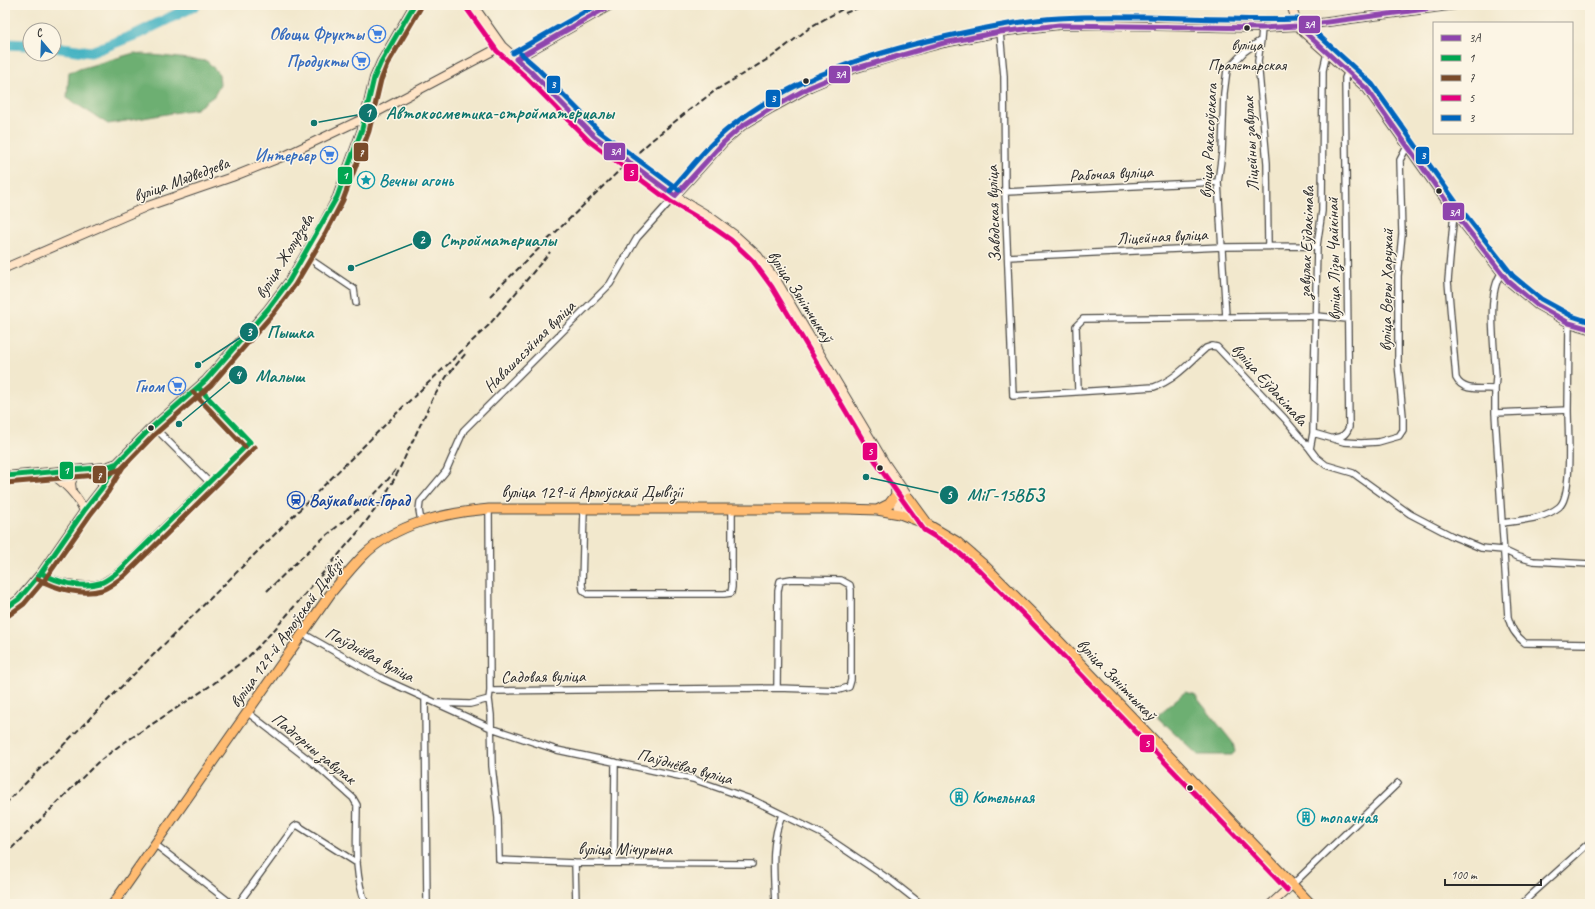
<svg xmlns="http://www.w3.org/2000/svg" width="1595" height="909" font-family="Caveat,sans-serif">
	<rect width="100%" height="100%" fill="#fcf5e5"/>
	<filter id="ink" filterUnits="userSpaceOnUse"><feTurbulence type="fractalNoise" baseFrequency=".025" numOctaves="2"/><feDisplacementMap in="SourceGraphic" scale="8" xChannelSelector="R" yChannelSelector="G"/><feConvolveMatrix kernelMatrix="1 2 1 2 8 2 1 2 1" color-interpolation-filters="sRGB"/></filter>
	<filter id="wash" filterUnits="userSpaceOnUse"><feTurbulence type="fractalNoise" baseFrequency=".012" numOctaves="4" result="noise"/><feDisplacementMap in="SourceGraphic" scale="16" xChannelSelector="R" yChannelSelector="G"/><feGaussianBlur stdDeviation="0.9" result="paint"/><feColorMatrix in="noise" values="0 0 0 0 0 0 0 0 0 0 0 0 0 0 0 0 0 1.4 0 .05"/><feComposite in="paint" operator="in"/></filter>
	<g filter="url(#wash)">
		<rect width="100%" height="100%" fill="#f2e8cd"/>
		<path fill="#6daf72" stroke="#4c6d4e" d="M 134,53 L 207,61 L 219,74 L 220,85 L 214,96 L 196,109 L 108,124 L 67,98 L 69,72 Z
			M 1185,692 L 1194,694 L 1233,743 L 1235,752 L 1232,755 L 1198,755 L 1158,717 L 1159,714 Z"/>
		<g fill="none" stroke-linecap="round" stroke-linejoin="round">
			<path stroke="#45b3c2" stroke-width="11" d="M 5,44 L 30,45
				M 54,47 L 91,52 L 137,34 L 196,5"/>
		</g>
	</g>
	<g filter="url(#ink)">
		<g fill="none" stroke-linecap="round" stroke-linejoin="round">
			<defs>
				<path id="street" d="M 1000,32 L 1004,76 L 1005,192 L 1013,396 L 1154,387 C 1175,380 1189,363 1206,348 L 1212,346 L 1217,347 L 1285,419 L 1310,449 L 1313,433 L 1317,246 L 1322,211 L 1323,70 L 1327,53
					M 1261,40 L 1258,61 L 1267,163 L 1268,246
					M 1005,192 L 1218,182
					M 1454,212 L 1448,281 L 1456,378 C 1463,392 1480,388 1495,389
					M 304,255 L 354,289 L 356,303
					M 1008,257 L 1222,247 L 1317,246
					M 1501,274 C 1486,294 1495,351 1496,377 L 1495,389 L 1495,413 L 1508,617 C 1511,628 1515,635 1525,643 L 1590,644
					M 1226,317 L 1218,182 L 1222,153 L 1224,93 L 1227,70 L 1244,52 L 1261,40 L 1262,28
					M 1078,391 L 1076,326 L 1083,319 L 1317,316 L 1347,319
					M 1495,413 L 1568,410 L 1569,323
					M 1313,433 L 1344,442 L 1361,443 L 1378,442 L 1399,436 L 1403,430 L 1403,416 L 1398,364 L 1398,276 L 1402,234 L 1400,160 L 1408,145
					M 1334,438 C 1342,437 1346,435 1349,427 L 1345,78 L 1348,71
					M 1310,449 L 1316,457 L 1326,465 L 1353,473 L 1410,514 L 1452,536 L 1481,548 L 1503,550 L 1518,557 L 1533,561 L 1590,564
					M 489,509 L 490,691 L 777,688 L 778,591 L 780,581 L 791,579 L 841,580 L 850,585 L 851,590 L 851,680 L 849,687 L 839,690 L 777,688
					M 584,509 L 582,584 L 583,590 L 587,594 L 724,594 L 731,593 L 732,587 L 732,508
					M 421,521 L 419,510 L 420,502 L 446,471 L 464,430 L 610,284 L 637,238 L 675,196
					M 1503,523 C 1521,520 1544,519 1559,507 C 1573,496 1568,430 1568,410
					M 41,573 C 55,582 83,588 100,583 C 107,580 113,575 119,571 L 209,482 L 153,426
					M 302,633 L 383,679 L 491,728 L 557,750 L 693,779 L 753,800 L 822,834 L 893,882 L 921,904
					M 490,691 L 489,699 L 491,715 L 492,766 L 498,818 L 499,860 L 575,863 L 752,864
					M 425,699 L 427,904
					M 437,703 L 470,704 L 489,699
					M 247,712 L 317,766 L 353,798 L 357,805 C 357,838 353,874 366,904
					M 156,845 L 232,904
					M 575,863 L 576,904
					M 614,863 L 615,762
					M 1292,885 L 1398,783
					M 238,904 L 294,827 L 297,825 L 357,863
					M 775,904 C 774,875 770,842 782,815
					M 1522,904 L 1530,896 L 1590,842"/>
				<path id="secondary" d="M 473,5 L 502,46 L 532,73 L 594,136 L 675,196 L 709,216 L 735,235 L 758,256 L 778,283 L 885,463 L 909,498 L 908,506 L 900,514 C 894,501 896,488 893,475
					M 1291,5 L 1298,26 L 1304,33 L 1367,89 L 1454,212 L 1508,281 L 1537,305 L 1569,323 L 1590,329
					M 516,59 L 611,5
					M 675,196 L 724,142 L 742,126 L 772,108 L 810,87 L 850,70 L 906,53 L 944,43 L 1000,32 L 1059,25 L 1104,25 L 1262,28 L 1298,26 L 1456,5
					M 5,268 L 148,206 L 232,177 L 282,157 L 375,113 L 502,46
					M 48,472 C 64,482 77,494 84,511
					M 5,476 L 106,467 L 117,463
					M 72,491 L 71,483 L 74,475 L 85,469 C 95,471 103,477 102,488
					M 5,609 L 19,599 L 41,573 L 84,511 L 102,488 L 117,463 L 149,430 L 206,380 L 268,309 L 289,281 L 320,229 L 337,197 L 362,129 L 374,78 L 381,62 L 414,5
					M 1271,904 L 1292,885"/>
				<path id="primary" d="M 909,498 L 928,524
					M 877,510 L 889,504 L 895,496
					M 113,904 L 331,593 C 341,581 351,568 363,556 C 396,523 444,513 489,509 L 847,509 L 877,510 L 900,514 L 929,525 L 956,541 L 984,565 L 1036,617 L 1311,904"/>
			</defs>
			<use href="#street" stroke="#494743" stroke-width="8"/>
			<use href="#secondary" stroke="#494743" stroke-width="10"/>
			<use href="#primary" stroke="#494743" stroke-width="11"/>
			<use href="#street" stroke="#fff" stroke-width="5.5"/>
			<use href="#secondary" stroke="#ffe4c6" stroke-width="8"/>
			<use href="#primary" stroke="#ffbb71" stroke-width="9"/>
			<path stroke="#2b2b2b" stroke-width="2" stroke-dasharray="6 3" stroke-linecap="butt" d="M 845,13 L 866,5
				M 490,296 L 628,162 L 652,140 L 688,111 L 716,90 L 773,56 L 812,26 L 850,5
				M 267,591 C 287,572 306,552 327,535 C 351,515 378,495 396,469
				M 5,804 L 101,707 L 403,407 L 489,325 L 550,252
				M 5,855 L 97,763 L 119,746 L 213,684 L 247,658 L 275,629 L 358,532 L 383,499 L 397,474 L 433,398 L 447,376 L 466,353"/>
			<defs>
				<path id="bus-1" d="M 1298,26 L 1367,89 L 1454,212 L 1508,281 L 1537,305 L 1569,323 L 1590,329
					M 516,59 L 532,73 L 594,136 L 675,196
					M 516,59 L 611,5
					M 675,196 L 724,142 L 742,126 L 772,108 L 810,87 L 850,70 L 944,43 L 1000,32 L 1059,25 L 1262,28 L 1298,26 L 1456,5"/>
				<path id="bus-2" d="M 198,387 L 250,442
					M 5,476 L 106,467 L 117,463 L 124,456
					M 41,573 C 57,582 81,589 100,583 C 107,581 113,575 119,571 L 250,442
					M 5,609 L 19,599 L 41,573 L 84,511 L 102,488 L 117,463 L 149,430 L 206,380 L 268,309 L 289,281 L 337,197 L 362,129 L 374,78 L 381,62 L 414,5"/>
				<path id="bus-3" d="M 193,392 L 245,447
					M 6,483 L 107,474 L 121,469 L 129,461
					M 38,579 C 56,589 82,596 102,590 C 110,587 117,581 124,576 L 255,447
					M 9,615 L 24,604 L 46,578 L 90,515 L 108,492 L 123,467 L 154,435 L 211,385 L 273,314 L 295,285 L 326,233 L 343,200 L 369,131 L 381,80 L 387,65 L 420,9"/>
				<path id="bus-4" d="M 467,9 L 497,51 L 527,78 L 589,141 L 671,202 L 705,222 L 731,240 L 753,261 L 772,287 L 879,467 L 924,530 L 952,547 L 979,570 L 1031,622 L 1287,890"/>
				<path id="bus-5" d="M 1303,21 L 1372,84 L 1460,208 L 1513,276 L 1541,299 L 1572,316 L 1590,322
					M 513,53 L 597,5
					M 521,54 L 537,68 L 599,131 L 679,190
					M 670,191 C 690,169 709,143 733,125 C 798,74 882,50 962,33 C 994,26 1027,20 1059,18 C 1138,13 1218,22 1298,19"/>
			</defs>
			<use href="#bus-1" stroke="#fcf5e5" stroke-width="8"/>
			<use href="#bus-2" stroke="#fcf5e5" stroke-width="8"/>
			<use href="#bus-3" stroke="#fcf5e5" stroke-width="8"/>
			<use href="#bus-4" stroke="#fcf5e5" stroke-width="8"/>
			<use href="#bus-5" stroke="#fcf5e5" stroke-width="8"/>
			<use href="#bus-1" stroke="#8e44ad" stroke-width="5"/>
			<use href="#bus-2" stroke="#00a651" stroke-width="5"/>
			<use href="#bus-3" stroke="#7a4b2a" stroke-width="5"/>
			<use href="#bus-4" stroke="#e5007d" stroke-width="5"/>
			<use href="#bus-5" stroke="#0065bd" stroke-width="5"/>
		</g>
	</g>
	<defs>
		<symbol id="supermarket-ring" viewBox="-11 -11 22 22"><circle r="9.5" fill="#fcf5e5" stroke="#3f7fe0" stroke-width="1.5"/><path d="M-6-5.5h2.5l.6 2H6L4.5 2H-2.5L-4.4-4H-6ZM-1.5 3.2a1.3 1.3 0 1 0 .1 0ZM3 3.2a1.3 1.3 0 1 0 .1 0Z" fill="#3f7fe0"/></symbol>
		<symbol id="sight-ring" viewBox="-11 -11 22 22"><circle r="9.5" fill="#fcf5e5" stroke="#0f9aa8" stroke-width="1.5"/><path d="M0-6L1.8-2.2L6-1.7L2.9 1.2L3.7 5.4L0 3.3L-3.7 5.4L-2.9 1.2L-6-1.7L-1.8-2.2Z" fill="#0f9aa8"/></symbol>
		<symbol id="station-ring" viewBox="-11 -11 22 22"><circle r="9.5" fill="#fcf5e5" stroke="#1a4fb4" stroke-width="1.5"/><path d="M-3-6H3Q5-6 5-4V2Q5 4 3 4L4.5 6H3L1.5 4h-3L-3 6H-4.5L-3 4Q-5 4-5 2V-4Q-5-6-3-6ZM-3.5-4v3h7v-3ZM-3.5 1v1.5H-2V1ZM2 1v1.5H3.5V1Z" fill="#1a4fb4"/></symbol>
		<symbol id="building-ring" viewBox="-11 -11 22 22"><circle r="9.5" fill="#fcf5e5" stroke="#0f9aa8" stroke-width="1.5"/><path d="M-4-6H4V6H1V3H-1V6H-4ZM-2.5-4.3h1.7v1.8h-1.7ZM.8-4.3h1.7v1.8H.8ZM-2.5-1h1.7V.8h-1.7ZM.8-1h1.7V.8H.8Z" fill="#0f9aa8"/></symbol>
	</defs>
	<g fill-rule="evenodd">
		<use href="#supermarket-ring" x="367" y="24" width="20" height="20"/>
		<use href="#supermarket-ring" x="351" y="51" width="20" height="20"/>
		<use href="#supermarket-ring" x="319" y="145" width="20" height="20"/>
		<use href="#sight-ring" x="356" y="170" width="20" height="20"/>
		<use href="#supermarket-ring" x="167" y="376" width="20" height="20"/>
		<use href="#station-ring" x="286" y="490" width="20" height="20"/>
		<use href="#building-ring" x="949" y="787" width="20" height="20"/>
		<use href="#building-ring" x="1296" y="807" width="20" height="20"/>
	</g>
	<g fill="#2b2b2b" stroke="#fcf5e5" stroke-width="1.5">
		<circle cx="1247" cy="28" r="3.5"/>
		<circle cx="806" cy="81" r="3.5"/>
		<circle cx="1439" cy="191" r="3.5"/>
		<circle cx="151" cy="428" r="3.5"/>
		<circle cx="880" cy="468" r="3.5"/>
		<circle cx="1190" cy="788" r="3.5"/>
	</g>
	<g text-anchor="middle" stroke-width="3" stroke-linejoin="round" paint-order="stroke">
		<g font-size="16" fill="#2b2b2b" stroke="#fcf5e5">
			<text x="1247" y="50">вуліца<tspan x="1247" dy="20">Пралетарская</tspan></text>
		</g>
		<g font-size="17" font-weight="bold" fill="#366cbe" stroke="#fcf5e5" text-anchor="end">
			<text x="364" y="40">Овощи Фрукты</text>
			<text x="348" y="67">Продукты</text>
			<text x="316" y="161">Интерьер</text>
			<text x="164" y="392">Гном</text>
		</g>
		<g font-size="17" fill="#2b2b2b" stroke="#fcf5e5">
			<text transform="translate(1208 141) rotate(-87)" y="6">вуліца Ракасоўскага</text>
			<text transform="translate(1250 144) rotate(-93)" y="6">Ліцейны завулак</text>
			<text transform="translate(1111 173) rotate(-3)" y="6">Рабочая вуліца</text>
			<text transform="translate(181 179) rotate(-20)" y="6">вуліца Мядведзева</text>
			<text transform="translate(993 214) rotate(-92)" y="6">Заводская вуліца</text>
			<text transform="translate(1162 236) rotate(-3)" y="6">Ліцейная вуліца</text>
			<text transform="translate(1306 242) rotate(-88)" y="6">завулак Еўдакімава</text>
			<text transform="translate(284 256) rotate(-58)" y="6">вуліца Жолудзева</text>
			<text transform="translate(1333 259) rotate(-91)" y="6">вуліца Лізы Чайкінай</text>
			<text transform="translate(1386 290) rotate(-89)" y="6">вуліца Веры Харужай</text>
			<text transform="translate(801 296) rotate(57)" y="6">вуліца Зянітчыкаў</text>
			<text transform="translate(529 346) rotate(-45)" y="6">Навашасэйная вуліца</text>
			<text transform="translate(1270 384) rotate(48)" y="6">вуліца Еўдакімава</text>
			<text x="592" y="498">вуліца 129-й Арлоўскай Дывізіі</text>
			<text transform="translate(286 632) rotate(-54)" y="6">вуліца 129-й Арлоўскай Дывізіі</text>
			<text transform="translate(370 654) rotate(28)" y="6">Паўднёвая вуліца</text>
			<text transform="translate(543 676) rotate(-1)" y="6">Садовая вуліца</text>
			<text transform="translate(1117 679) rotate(46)" y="6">вуліца Зянітчыкаў</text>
			<text transform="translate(314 748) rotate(39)" y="6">Падгорны завулак</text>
			<text transform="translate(685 766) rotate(15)" y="6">Паўднёвая вуліца</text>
			<text x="625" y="855">вуліца Мічурына</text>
		</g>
		<g font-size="17" font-weight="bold" fill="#0d838f" stroke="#fcf5e5" text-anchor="start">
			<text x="379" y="186">Вечны агонь</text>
			<text x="972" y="803">Котельная</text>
			<text x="1319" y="823">топачная</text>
		</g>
		<g font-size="17" font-weight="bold" fill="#164399" stroke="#fcf5e5" text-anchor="start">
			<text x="309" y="506">Ваўкавыск-Горад</text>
		</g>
	</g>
	<path fill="none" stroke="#0f766e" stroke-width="1.5" d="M314 123L368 113M351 268L422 240M198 365L249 332M179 424L238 375M866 477L949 495"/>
	<g fill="#0f766e" stroke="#fcf5e5" stroke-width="1.5">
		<circle cx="314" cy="123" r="4"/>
		<circle cx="351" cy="268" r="4"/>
		<circle cx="198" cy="365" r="4"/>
		<circle cx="179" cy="424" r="4"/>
		<circle cx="866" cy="477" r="4"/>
		<circle cx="368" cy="113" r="10"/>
		<circle cx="422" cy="240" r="10"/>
		<circle cx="249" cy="332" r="10"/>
		<circle cx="238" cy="375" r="10"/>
		<circle cx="949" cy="495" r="10"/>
	</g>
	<g font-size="12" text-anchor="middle" font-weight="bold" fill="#fff">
		<text x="368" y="117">1</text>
		<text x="422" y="244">2</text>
		<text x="249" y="336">3</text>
		<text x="238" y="379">4</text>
		<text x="949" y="499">5</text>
	</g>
	<g font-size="18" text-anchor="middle" font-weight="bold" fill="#0f766e" stroke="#fcf5e5" stroke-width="3" stroke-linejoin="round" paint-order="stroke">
		<text x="500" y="119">Автокосметика-стройматериалы</text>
		<text x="498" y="246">Стройматериалы</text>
		<text x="290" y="338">Пышка</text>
		<text x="280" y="382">Малыш</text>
		<text x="1006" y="501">МіГ-15ВБЗ</text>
	</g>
	<g stroke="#fcf5e5" stroke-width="1.5">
		<rect x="1298" y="15" width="23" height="19" rx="4" fill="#8e44ad"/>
		<rect x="828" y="65" width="23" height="19" rx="4" fill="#8e44ad"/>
		<rect x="546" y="75" width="15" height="19" rx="4" fill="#0065bd"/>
		<rect x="765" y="89" width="16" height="19" rx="4" fill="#0065bd"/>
		<rect x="603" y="142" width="23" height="19" rx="4" fill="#8e44ad"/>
		<rect x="353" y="142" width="16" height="20" rx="4" fill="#7a4b2a"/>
		<rect x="1415" y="146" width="15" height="19" rx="4" fill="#0065bd"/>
		<rect x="623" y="163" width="16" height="19" rx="4" fill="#e5007d"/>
		<rect x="337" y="166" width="16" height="19" rx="4" fill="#00a651"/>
		<rect x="1442" y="202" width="23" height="19" rx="4" fill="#8e44ad"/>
		<rect x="862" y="442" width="16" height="19" rx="4" fill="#e5007d"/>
		<rect x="59" y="461" width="15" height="19" rx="4" fill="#00a651"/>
		<rect x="92" y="465" width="15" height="19" rx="4" fill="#7a4b2a"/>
		<rect x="1139" y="734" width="16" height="19" rx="4" fill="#e5007d"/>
	</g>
	<g font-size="11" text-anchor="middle" font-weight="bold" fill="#fff">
		<text x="1309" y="28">3А</text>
		<text x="840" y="78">3А</text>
		<text x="553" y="88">3</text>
		<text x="773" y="102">3</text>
		<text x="615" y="155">3А</text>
		<text x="361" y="156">7</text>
		<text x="1423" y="159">3</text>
		<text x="631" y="176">5</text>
		<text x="345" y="179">1</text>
		<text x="1454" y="216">3А</text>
		<text x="870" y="455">5</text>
		<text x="66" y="474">1</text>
		<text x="99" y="479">7</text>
		<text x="1147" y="747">5</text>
	</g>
	<rect width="1595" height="909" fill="none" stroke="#fcf5e5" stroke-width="20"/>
	<rect x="1433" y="22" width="140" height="112" fill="#fcf5e5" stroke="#a8a49b"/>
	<rect x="1441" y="35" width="20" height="6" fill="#8e44ad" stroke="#a8a49b"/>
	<text x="1469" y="42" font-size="12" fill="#2b2b2b">3А</text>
	<rect x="1441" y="55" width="20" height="6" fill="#00a651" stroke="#a8a49b"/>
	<text x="1469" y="62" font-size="12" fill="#2b2b2b">1</text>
	<rect x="1441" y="75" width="20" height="6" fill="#7a4b2a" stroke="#a8a49b"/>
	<text x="1469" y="82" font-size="12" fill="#2b2b2b">7</text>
	<rect x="1441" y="95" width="20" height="6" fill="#e5007d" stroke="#a8a49b"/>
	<text x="1469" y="102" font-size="12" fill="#2b2b2b">5</text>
	<rect x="1441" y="115" width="20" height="6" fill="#0065bd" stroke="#a8a49b"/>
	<text x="1469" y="122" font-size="12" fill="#2b2b2b">3</text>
	<g transform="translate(42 42) rotate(341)"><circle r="19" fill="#fcf5e5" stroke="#a8a49b"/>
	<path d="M0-3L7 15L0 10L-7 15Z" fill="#1f6fb2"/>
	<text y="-6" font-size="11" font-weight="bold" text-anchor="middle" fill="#2b2b2b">С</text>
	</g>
	<path d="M1445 879v6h96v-6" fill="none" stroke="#2b2b2b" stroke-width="2"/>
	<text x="1451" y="879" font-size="12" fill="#2b2b2b" stroke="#fcf5e5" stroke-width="3" paint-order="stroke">100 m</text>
</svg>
